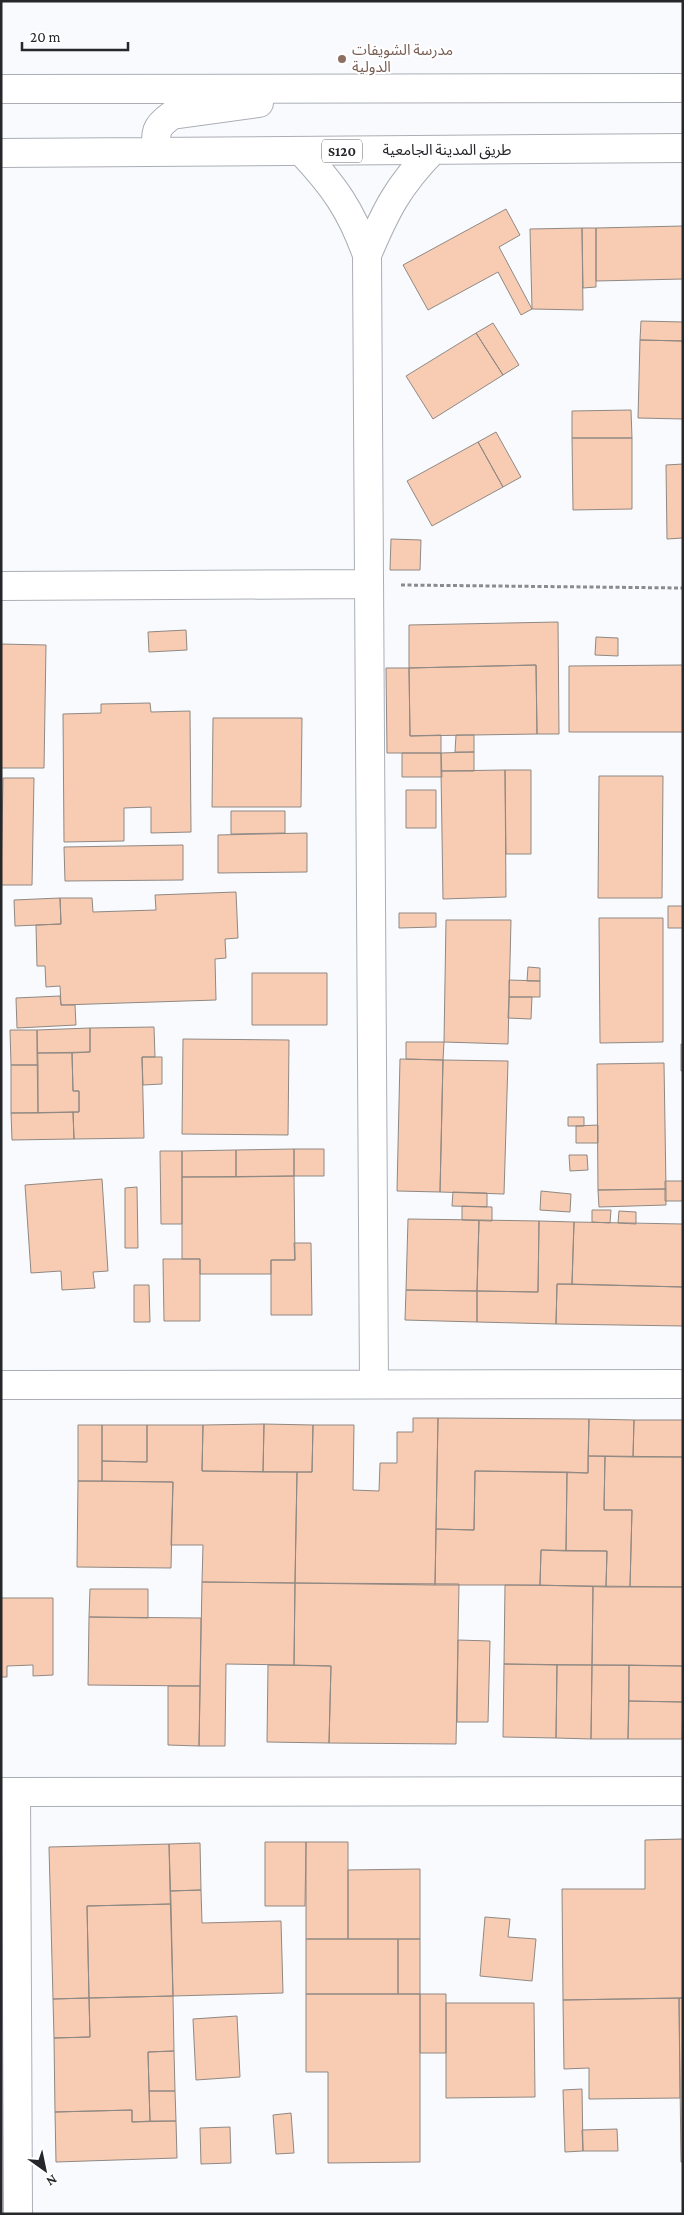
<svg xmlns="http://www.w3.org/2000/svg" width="684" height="2215" font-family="'Crimson Pro','Noto Sans Arabic',serif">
	<rect width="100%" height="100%" fill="#f9fafe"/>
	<path fill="#f7ccb3" stroke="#908883" d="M 506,209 L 520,235 L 499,247 L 532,309 L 521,315 L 498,272 L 428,310 L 403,265 Z
		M 683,226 L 683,279 L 596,281 L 596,228 Z
		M 582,228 L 596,228 L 596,287 L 583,288 Z
		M 582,228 L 583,310 L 532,309 L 530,229 Z
		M 641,321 L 683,322 L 683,341 L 640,340 Z
		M 493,323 L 519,365 L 503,375 L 476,333 Z
		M 476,333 L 503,375 L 433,419 L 406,376 Z
		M 640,340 L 683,341 L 683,419 L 638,418 Z
		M 631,410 L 632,438 L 572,438 L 572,411 Z
		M 496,432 L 521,477 L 503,487 L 478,442 Z
		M 572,438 L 632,438 L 632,509 L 573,510 Z
		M 478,442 L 503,487 L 432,526 L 407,481 Z
		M 683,464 L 683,538 L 667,539 L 666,465 Z
		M 391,539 L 421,540 L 420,570 L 390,570 Z
		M 558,622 L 559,734 L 537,734 L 536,665 L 409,668 L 409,625 Z
		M 186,630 L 187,650 L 149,652 L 148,632 Z
		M 596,637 L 618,638 L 618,656 L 595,655 Z
		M 1,644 L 46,645 L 44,768 L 1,768 Z
		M 536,665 L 537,734 L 410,736 L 409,668 Z
		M 683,665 L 683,732 L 569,732 L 569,666 Z
		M 386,668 L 409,668 L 410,736 L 441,735 L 441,753 L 387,753 Z
		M 150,703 L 151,712 L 190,711 L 191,832 L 151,833 L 151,807 L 124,808 L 124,841 L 64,842 L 63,714 L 101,713 L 101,704 Z
		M 213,718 L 302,718 L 301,807 L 212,807 Z
		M 456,735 L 474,735 L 474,752 L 455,752 Z
		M 474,752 L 474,771 L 441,771 L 441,753 Z
		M 402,753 L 441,753 L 442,777 L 402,777 Z
		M 505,770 L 531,770 L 531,854 L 506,854 Z
		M 505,770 L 506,897 L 443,899 L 441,771 Z
		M 599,776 L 663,776 L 662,898 L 598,898 Z
		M 3,778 L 34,778 L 32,885 L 1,885 Z
		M 406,790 L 436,790 L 436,828 L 406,828 Z
		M 231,811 L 285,811 L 285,833 L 231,834 Z
		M 307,833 L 307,872 L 218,873 L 218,835 Z
		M 183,845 L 183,880 L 65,881 L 64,847 Z
		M 236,892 L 238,938 L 225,939 L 226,958 L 215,959 L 216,1000 L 61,1005 L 60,986 L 46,987 L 45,966 L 37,966 L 36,925 L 61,924 L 60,898 L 92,898 L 93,912 L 156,910 L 155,895 Z
		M 60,898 L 61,924 L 15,926 L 14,900 Z
		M 668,906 L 683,906 L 683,928 L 668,928 Z
		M 399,913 L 436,913 L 436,927 L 399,928 Z
		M 599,918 L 663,918 L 663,1042 L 600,1043 Z
		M 446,920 L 511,920 L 508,1044 L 444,1042 Z
		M 528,967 L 540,968 L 540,981 L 527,981 Z
		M 252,973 L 327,973 L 327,1025 L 252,1025 Z
		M 509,980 L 540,981 L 540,997 L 509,997 Z
		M 60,996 L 61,1005 L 75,1005 L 76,1025 L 17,1028 L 16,998 Z
		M 509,997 L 532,997 L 531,1019 L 508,1018 Z
		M 154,1027 L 155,1057 L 142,1057 L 144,1138 L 74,1139 L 73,1112 L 79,1112 L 79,1091 L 73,1091 L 72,1053 L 90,1052 L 90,1028 Z
		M 90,1028 L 90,1052 L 37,1053 L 37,1030 Z
		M 10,1030 L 37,1030 L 38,1065 L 11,1065 Z
		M 183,1039 L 289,1040 L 288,1135 L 182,1134 Z
		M 406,1042 L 444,1042 L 443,1060 L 406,1059 Z
		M 681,1044 L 683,1044 L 683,1071 L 681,1071 Z
		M 37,1053 L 72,1053 L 73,1091 L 79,1091 L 79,1112 L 38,1113 Z
		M 142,1057 L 162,1057 L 162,1084 L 143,1085 Z
		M 400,1059 L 443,1060 L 440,1192 L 397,1191 Z
		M 443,1060 L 508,1061 L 504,1194 L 440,1192 Z
		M 664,1063 L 666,1189 L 598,1190 L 597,1064 Z
		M 11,1065 L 38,1065 L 38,1113 L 11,1113 Z
		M 73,1112 L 74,1139 L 12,1140 L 11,1113 Z
		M 568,1117 L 584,1117 L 584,1126 L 568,1126 Z
		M 598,1125 L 598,1143 L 576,1143 L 576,1126 Z
		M 294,1149 L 294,1176 L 236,1177 L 236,1150 Z
		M 294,1149 L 324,1149 L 324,1176 L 294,1176 Z
		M 236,1150 L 236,1177 L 182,1177 L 182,1151 Z
		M 160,1151 L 182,1151 L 182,1224 L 161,1224 Z
		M 569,1155 L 587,1155 L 588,1170 L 570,1171 Z
		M 294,1176 L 295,1260 L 271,1260 L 271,1274 L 200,1274 L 200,1259 L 182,1259 L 182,1177 Z
		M 102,1179 L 108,1271 L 93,1272 L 95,1288 L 62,1290 L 61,1271 L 31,1273 L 25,1185 Z
		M 665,1181 L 683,1181 L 683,1201 L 665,1201 Z
		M 137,1187 L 138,1248 L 125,1248 L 125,1188 Z
		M 666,1189 L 666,1205 L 599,1207 L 598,1190 Z
		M 541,1191 L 571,1194 L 570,1212 L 540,1210 Z
		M 453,1192 L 487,1193 L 487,1207 L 452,1206 Z
		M 462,1206 L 492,1207 L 492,1221 L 462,1220 Z
		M 592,1210 L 611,1210 L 610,1223 L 592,1222 Z
		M 619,1211 L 636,1212 L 636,1224 L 618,1223 Z
		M 408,1219 L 479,1220 L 477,1291 L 406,1290 Z
		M 479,1220 L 539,1221 L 538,1292 L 477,1291 Z
		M 539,1221 L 574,1222 L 572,1284 L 557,1284 L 556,1324 L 477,1322 L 477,1291 L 538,1292 Z
		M 574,1222 L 683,1224 L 683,1287 L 572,1284 Z
		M 294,1243 L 311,1243 L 312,1315 L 271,1315 L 271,1260 L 295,1260 Z
		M 163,1259 L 200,1259 L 200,1321 L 164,1321 Z
		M 557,1284 L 683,1287 L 683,1326 L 556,1324 Z
		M 134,1285 L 149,1285 L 150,1322 L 134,1322 Z
		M 406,1290 L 477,1291 L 477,1322 L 405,1320 Z
		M 413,1418 L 438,1418 L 435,1585 L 295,1583 L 297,1472 L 312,1472 L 313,1425 L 354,1425 L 353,1490 L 379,1491 L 380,1463 L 397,1463 L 397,1432 L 413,1432 Z
		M 438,1418 L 589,1419 L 588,1473 L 475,1471 L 474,1530 L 436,1529 Z
		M 589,1419 L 634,1420 L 633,1457 L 588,1456 Z
		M 634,1420 L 683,1420 L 683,1457 L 633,1457 Z
		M 264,1424 L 263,1472 L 202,1471 L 203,1425 Z
		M 264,1424 L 313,1425 L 312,1472 L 263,1472 Z
		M 78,1425 L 102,1425 L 102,1481 L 78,1481 Z
		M 102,1425 L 147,1425 L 147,1462 L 102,1461 Z
		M 147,1425 L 203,1425 L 202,1471 L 297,1472 L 295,1583 L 202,1582 L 203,1545 L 171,1545 L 173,1482 L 102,1481 L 102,1461 L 147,1462 Z
		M 588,1456 L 605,1456 L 604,1510 L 632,1510 L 630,1587 L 606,1587 L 607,1551 L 566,1551 L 567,1472 L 588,1473 Z
		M 605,1456 L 683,1457 L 683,1587 L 630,1587 L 632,1510 L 604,1510 Z
		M 475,1471 L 567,1472 L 566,1551 L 541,1550 L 540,1585 L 435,1585 L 436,1529 L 474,1530 Z
		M 78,1481 L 173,1482 L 171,1568 L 77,1567 Z
		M 541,1550 L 607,1551 L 606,1587 L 540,1585 Z
		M 202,1582 L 295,1583 L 294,1665 L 226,1664 L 225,1746 L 199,1746 Z
		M 295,1583 L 459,1584 L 456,1744 L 329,1743 L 331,1666 L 294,1665 Z
		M 505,1585 L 593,1586 L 592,1665 L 504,1664 Z
		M 593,1586 L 683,1587 L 683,1666 L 592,1665 Z
		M 90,1589 L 148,1589 L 148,1618 L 89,1617 Z
		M 1,1598 L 53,1598 L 53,1675 L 33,1676 L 33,1665 L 7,1666 L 7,1677 L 1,1677 Z
		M 89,1617 L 201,1618 L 200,1686 L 88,1685 Z
		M 458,1640 L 490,1641 L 488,1722 L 457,1722 Z
		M 504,1664 L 557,1665 L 556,1738 L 503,1737 Z
		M 268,1665 L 331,1666 L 329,1743 L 267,1742 Z
		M 557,1665 L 592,1665 L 591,1739 L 556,1738 Z
		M 592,1665 L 629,1665 L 628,1739 L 591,1739 Z
		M 629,1665 L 683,1666 L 683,1702 L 629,1701 Z
		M 168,1686 L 200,1686 L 199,1746 L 168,1745 Z
		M 629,1701 L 683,1702 L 682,1739 L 628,1739 Z
		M 683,1839 L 683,1998 L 563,2000 L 562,1889 L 645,1889 L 645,1840 Z
		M 265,1842 L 306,1842 L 305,1906 L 265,1906 Z
		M 306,1842 L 348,1842 L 348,1939 L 306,1939 Z
		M 200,1843 L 201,1890 L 170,1891 L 169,1844 Z
		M 169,1844 L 171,1904 L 87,1906 L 89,1998 L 53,1999 L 49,1847 Z
		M 420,1869 L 420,1939 L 348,1939 L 348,1870 Z
		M 201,1890 L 202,1923 L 281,1921 L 283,1993 L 173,1996 L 170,1891 Z
		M 171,1904 L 173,1996 L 89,1998 L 87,1906 Z
		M 485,1917 L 510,1919 L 508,1937 L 536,1939 L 532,1981 L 480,1976 Z
		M 306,1939 L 398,1939 L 398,1994 L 306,1994 Z
		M 398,1939 L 420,1939 L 420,1994 L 398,1994 Z
		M 306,1994 L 420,1994 L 420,2162 L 328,2163 L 328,2072 L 306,2072 Z
		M 420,1994 L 446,1994 L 446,2053 L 420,2053 Z
		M 173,1996 L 174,2051 L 148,2052 L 150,2121 L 132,2122 L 132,2110 L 55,2112 L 54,2038 L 90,2037 L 89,1998 Z
		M 89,1998 L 90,2037 L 54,2038 L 53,1999 Z
		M 679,1998 L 683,1998 L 683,2162 L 681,2162 Z
		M 679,1998 L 680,2098 L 589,2099 L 589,2068 L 564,2069 L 563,2000 Z
		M 446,2003 L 534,2003 L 535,2097 L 446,2098 Z
		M 237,2016 L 240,2077 L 196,2080 L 193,2019 Z
		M 174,2051 L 175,2091 L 149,2091 L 148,2052 Z
		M 582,2089 L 583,2151 L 565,2152 L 563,2090 Z
		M 149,2091 L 175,2091 L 176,2121 L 150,2121 Z
		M 132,2110 L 132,2122 L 176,2121 L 177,2158 L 56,2162 L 55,2112 Z
		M 291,2113 L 294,2153 L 276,2154 L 273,2115 Z
		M 230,2127 L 231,2163 L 201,2164 L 200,2128 Z
		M 617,2129 L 618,2151 L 583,2151 L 582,2130 Z"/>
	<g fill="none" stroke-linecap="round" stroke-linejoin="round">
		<defs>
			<path id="minor" d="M 301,151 C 334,186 351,210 367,255 L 374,1384
				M 367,255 C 386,210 398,186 433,150
				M 1,586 L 369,584
				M 1,1385 L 683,1384
				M 1,1792 L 683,1791
				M 16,1792 L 18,2214"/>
			<path id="primary" d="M 1,89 L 683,88
				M 157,152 C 155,132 155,127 172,115 L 259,103
				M 1,153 L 683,148"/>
		</defs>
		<use href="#minor" stroke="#abaeb6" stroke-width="30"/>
		<use href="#primary" stroke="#abaeb6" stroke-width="30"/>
		<path stroke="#8a8b8f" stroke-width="3" stroke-dasharray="4 2.5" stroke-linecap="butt" d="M 401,585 L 683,588"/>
		<use href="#minor" stroke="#fff" stroke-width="28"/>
		<use href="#primary" stroke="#fff" stroke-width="28"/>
	</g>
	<circle fill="#8d6e63" stroke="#fff" stroke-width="2" cx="342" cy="59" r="5"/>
	<g text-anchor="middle" stroke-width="4" stroke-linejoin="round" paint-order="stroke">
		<rect fill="#fff" stroke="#67686b" stroke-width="1" x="322" y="139.5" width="40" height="23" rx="4"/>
		<g font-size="14" font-weight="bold" fill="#26272b">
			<text x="342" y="156">S120</text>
		</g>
		<g font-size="15" fill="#785e54" stroke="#fff" text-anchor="start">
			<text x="352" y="55">مدرسة الشويفات<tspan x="352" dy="17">الدولية</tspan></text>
		</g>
		<g font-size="15" fill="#26272b" stroke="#fff">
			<text x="447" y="155">طريق المدينة الجامعية</text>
		</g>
	</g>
	<rect width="684" height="2215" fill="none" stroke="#26272b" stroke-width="5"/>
	<g transform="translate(45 2170) rotate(147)" stroke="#ffffff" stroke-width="4" paint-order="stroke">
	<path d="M0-4L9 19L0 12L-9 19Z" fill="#26272b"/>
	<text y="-8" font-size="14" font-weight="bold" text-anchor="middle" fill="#26272b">N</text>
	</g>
	<path d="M22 42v8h106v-8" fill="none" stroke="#26272b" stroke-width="2.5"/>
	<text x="30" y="42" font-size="15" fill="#26272b" stroke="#ffffff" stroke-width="4" paint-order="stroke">20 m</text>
</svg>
